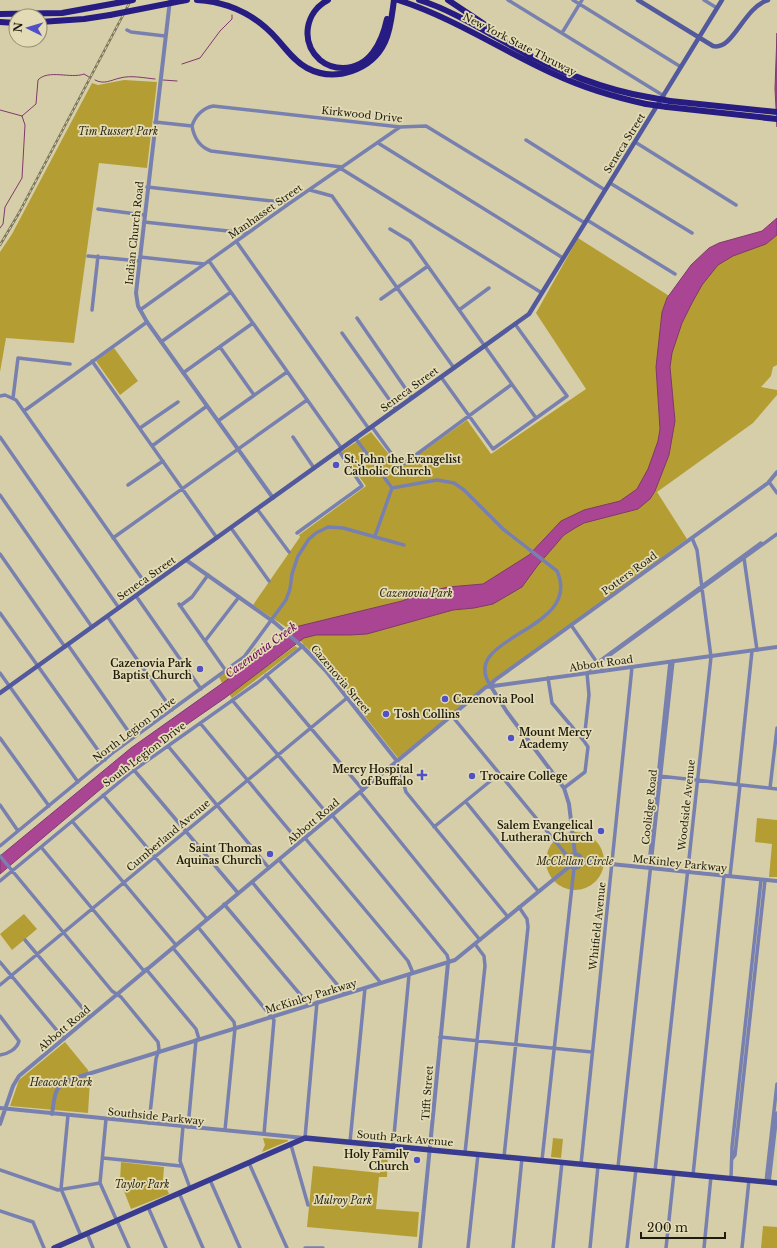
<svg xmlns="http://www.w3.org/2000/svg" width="777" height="1248" font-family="'Libre Baskerville',serif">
	<rect width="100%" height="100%" fill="#d6cea8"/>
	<path fill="#b49e33" d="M 124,80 L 157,82 L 147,168 L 99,163 L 74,343 L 6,338 L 0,372 L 0,252 L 12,234 L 92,83 L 98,85 Z
		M 777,235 L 777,365 L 773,367 L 771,376 L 761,387 L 777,390 L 777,395 L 753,423 L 657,492 L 687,539 L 485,687 L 398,758 L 321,661 L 286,627 L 253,605 L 300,537 L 299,535 L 366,486 L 341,452 L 371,432 L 400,468 L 467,420 L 491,454 L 586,389 L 536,313 L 578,238 L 674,299 L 727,256 L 766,244 Z
		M 114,348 L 138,381 L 120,395 L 96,361 Z
		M 295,646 L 298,648 L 232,698 L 229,694 Z
		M 255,648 L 262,655 L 222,683 L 219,677 L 246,659 Z
		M 757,818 L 777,820 L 777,877 L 769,877 L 772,844 L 755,842 Z
		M546 861a29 29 0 1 1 58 0a29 29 0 1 1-58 0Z
		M 24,914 L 37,929 L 12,950 L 0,934 Z
		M 65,1042 L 88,1070 L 90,1081 L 88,1113 L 10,1106 L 19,1080 Z
		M 263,1138 L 288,1140 L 288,1141 L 262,1152 L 265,1145 Z
		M 553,1138 L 563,1139 L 561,1158 L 551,1157 Z
		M 382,1149 L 388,1150 L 387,1177 L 379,1177 L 376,1209 L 419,1212 L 417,1237 L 307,1227 L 313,1166 L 380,1173 Z
		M 121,1162 L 164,1167 L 163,1180 L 169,1194 L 131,1209 L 120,1181 Z
		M 763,1226 L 777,1227 L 777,1248 L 761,1248 Z"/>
	<path fill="#a94593" stroke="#80396b" d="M 777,33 L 777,127 L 775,89 Z
		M 777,218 L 777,235 L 766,244 L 733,256 L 718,265 L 702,285 L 692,303 L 682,323 L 672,353 L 670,367 L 675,421 L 669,455 L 655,491 L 650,499 L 638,509 L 584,523 L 575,528 L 564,535 L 538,565 L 522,587 L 493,604 L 474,608 L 453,610 L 367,634 L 350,635 L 316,635 L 304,638 L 225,698 L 134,761 L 0,874 L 0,856 L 131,748 L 286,638 L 295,627 L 402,601 L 420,594 L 448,587 L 483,584 L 529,555 L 561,521 L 584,510 L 620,501 L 637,489 L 648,469 L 658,441 L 660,429 L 656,367 L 662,312 L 667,298 L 691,265 L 709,248 L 719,243 L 762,231 Z"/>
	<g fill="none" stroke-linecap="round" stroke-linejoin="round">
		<path stroke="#80396b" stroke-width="1" d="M 182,64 L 200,58 L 220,31 L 232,19 L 232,15
			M 95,80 C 104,85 111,80 120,78 C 131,75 144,78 155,79
			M 163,80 L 177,81
			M 0,110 L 22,116 L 25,125 L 22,178 L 5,207 L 3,224 L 0,228
			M 22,116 L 36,104 L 38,80 C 48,69 71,79 84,74 L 89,77"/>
		<path stroke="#7880af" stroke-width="3.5" d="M 508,0 L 664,96
			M 573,0 L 681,67
			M 704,0 L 717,8
			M 127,30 L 131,32 L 165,36
			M 562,33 L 582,0
			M 155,122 L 192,126
			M 192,126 C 195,116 203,108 213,106 L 400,127 L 426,126 L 585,223
			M 192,126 C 194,138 200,147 211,151 L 342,167
			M 526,140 L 605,190
			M 635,142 L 736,205
			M 378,143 L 563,258
			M 340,168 L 542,293
			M 610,183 L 692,233
			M 147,187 L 290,203
			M 310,190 L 332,196 L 454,368
			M 98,209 L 144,215
			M 587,220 L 675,274
			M 144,222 L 247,233
			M 390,229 L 410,241 L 536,418
			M 236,241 L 369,429
			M 88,256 L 139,261
			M 140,257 L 204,264
			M 209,261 L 342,449
			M 381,299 L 428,266
			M 92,310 L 98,256
			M 140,310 L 290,203 L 400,127
			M 459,310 L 489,288
			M 357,318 L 412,398
			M 342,333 L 396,409
			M 161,342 L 231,292
			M 220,347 L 254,395
			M 92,361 L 217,538
			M 183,373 L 253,323
			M 441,377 L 493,449 L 567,396 L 515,324
			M 0,396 L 5,395 L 16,400 L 148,587
			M 13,398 L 18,358 L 70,364
			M 24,411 L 147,322
			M 218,421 L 287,372
			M 372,427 L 399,464 L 402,465 L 511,385
			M 140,428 L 178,402
			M 0,437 L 119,608
			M 293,437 L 314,468
			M 356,439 L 392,488
			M 152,446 L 207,406
			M 769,482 L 777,493
			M 128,485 L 163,461
			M 392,488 L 437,480 L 454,483 L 464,490 L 503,529 L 557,571 C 584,631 458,636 490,685
			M 0,495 L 92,627
			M 257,509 L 289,552
			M 231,528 L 269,581
			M 297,533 L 362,486 L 339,451
			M 375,536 L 392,488
			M 113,538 L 307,400
			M 0,554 L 65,647
			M 744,558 L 757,650
			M 136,596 L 201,689
			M 179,604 L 226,671
			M 180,606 L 192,597 L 208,575
			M 0,613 L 105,760
			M 107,616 L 172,710
			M 571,625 L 603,671
			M 205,641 L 239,597
			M 68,645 L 133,738
			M 597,663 L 761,543
			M 0,673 L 78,782
			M 266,675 L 363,790
			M 548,678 L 552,703 L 584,741
			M 232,700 L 330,817
			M 452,716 L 569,858
			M 200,723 L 299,842
			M 0,738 L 49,806
			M 168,746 L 269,868
			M 397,761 L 406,792 L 508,917
			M 134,770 L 238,893
			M 659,776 L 777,789
			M 738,785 L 752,651
			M 564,788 L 585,772 L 588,747 L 584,741 L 589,695 L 587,673 L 589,670 L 777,534
			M 770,788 L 777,728
			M 360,792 L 480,940
			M 103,795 L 207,919
			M 466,802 L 538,891
			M 0,805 L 18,831
			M 332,815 L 447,955 L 449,962
			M 72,821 L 176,945
			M 434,827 L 499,774
			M 305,838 L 408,961 L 413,973
			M 0,846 L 115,751 L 244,657 L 286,600 L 290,589 L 292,574 L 298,556 L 309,539 L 316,533 L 328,527 L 343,528 L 404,545
			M 41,847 L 144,971
			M 0,856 L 112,991 L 121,997 L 158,1042 L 159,1049 L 156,1059 L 149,1123
			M 279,860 L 381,983
			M 649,865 L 670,662
			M 730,876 L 740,785
			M 0,881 L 134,770 L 257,683 L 303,646
			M 252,882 L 345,994
			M 224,904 L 309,1005
			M 198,927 L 274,1020 L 264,1134
			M 25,940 L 90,1017
			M 173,948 L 234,1022 L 235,1028 L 225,1130
			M 0,962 L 64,1039
			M 146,969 L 196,1029 L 199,1039
			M 0,985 L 347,698
			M 0,1016 L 19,1041 C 17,1049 8,1054 0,1055
			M 440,1037 L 592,1052
			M 68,1115 L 61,1189 L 81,1236
			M 106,1119 L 100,1183 L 129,1248
			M 183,1126 L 180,1161 L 190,1188
			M 188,1127 L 196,1040
			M 305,1138 L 317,1002
			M 350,1142 L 365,988
			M 291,1145 L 308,1205
			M 393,1146 L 409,975
			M 465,1153 L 485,966 L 484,956 L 475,944
			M 504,1157 L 528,927 L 527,919 L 519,907
			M 103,1158 L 181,1166
			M 732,1159 L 735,1155 L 765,880
			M 542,1160 L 574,868
			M 249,1163 L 287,1248
			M 581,1164 L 632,667
			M 618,1167 L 673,661
			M 0,1170 L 58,1190 L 100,1183
			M 655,1171 L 711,657 L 697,550 L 692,538
			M 693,1175 L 724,876
			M 731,1178 L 732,1147 L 761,880
			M 210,1180 L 240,1248
			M 766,1182 L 777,1084
			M 769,1182 L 777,1113
			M 179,1193 L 203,1248
			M 148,1207 L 166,1248
			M 0,1211 L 33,1222 L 44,1248
			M 87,1233 L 93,1248
			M 305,1248 L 323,1248
			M 468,1248 L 478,1154
			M 513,1248 L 522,1158
			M 553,1248 L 562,1162
			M 590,1248 L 598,1166
			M 627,1248 L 636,1169
			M 666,1248 L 674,1173
			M 704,1248 L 711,1176
			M 742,1248 L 749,1180"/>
		<path stroke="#7880af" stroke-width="4" d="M 170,0 L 136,293 L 138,306 L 147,322 L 273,498
			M 186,560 L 274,622 L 304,648 L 326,671 L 397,761
			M 490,685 L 495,680 L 768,483 L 777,472
			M 490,685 L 507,712 L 564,788 L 569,804 L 575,854
			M568 861a7 7 0 1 1 14 0a7 7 0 1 1-14 0Z
			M 582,861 L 777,881
			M 0,1108 L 304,1138
			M 52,1114 C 55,1096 53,1086 72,1079 L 455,960 L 570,866
			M 0,1124 L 13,1086 L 19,1076 L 486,687 L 777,647
			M 420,1248 L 448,963"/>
		<path stroke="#52599d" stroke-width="4.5" d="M 638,0 L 713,46 C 733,51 743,8 768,0
			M 0,693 L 529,314 L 722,0"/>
		<path stroke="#383b8f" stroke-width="5.5" d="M 54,1248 L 305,1138 L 777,1183"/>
		<path stroke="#261c82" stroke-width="6" d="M 197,0 C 229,2 256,15 277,39 C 286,49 295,62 307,68 C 335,83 372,70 385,42 C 391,29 392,14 394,0
			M 328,0 C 305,12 300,42 320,60 C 326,65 335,68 343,68 C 370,68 382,42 387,19
			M 398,0 C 454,18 501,50 554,74 C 584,88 614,97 646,104
			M 419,0 C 452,10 482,30 512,46 C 555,70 600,89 648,97
			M 448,0 L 484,24 L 499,36
			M 181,1 L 187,0
			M 0,14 L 62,13 L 117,3
			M 0,22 L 16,23
			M 40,22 L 84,19 L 110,15
			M 670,101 L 777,112
			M 667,107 L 777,119"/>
		<defs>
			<path id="rail" d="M 0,245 L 19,213 L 131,0"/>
		</defs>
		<use href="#rail" stroke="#7d775d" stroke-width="2.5"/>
		<use href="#rail" stroke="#e3dbb5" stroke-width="1" stroke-dasharray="3" stroke-linecap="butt"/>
		<path stroke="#261c82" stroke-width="6" d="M 117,3 L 133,0
			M 110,15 L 181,1
			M 648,97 L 670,101
			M 646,104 L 667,107"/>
	</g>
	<g fill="#4e51c7" stroke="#e3dbb5" stroke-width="1.5">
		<circle cx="336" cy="465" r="4"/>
		<circle cx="200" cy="669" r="4"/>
		<circle cx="445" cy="699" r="4"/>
		<circle cx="386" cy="714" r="4"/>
		<circle cx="511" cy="738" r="4"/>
		<path d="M420 769h4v4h4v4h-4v4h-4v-4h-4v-4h4z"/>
		<circle cx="472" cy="776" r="4"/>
		<circle cx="601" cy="831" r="4"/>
		<circle cx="270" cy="854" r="4"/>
		<circle cx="417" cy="1160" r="4"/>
	</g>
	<g text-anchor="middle" stroke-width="3.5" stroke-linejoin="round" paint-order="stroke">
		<g font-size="10" fill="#1f1c0e" stroke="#e3dbb5">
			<text transform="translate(520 44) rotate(27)" y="4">New York State Thruway</text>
			<text transform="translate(362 114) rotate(6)" y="4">Kirkwood Drive</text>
			<text transform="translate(624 143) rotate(-58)" y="4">Seneca Street</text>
			<text transform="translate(265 211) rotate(-35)" y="4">Manhasset Street</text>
			<text transform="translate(134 233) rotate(-84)" y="4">Indian Church Road</text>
			<text transform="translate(409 389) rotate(-36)" y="4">Seneca Street</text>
			<text transform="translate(629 573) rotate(-36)" y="4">Potters Road</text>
			<text transform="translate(146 578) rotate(-35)" y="4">Seneca Street</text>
			<text transform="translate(601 663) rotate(-8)" y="4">Abbott Road</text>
			<text transform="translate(341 679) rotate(50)" y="4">Cazenovia Street</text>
			<text transform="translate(134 729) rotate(-37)" y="4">North Legion Drive</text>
			<text transform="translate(144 754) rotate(-37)" y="4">South Legion Drive</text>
			<text transform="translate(686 805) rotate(-84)" y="4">Woodside Avenue</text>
			<text transform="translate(649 807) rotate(-84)" y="4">Coolidge Road</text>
			<text transform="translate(313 821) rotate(-40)" y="4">Abbott Road</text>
			<text transform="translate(168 835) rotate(-40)" y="4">Cumberland Avenue</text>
			<text transform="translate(680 863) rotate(6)" y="4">McKinley Parkway</text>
			<text transform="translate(597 926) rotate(-84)" y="4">Whitfield Avenue</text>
			<text transform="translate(311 996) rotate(-17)" y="4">McKinley Parkway</text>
			<text transform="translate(64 1028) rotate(-40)" y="4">Abbott Road</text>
			<text transform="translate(427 1093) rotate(-86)" y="4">Tifft Street</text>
			<text transform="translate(156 1116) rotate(6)" y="4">Southside Parkway</text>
			<text transform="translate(405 1138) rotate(5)" y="4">South Park Avenue</text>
		</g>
		<g font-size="10" font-style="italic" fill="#2f2912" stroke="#e3dbb5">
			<text x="118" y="135">Tim Russert Park</text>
			<text x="416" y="597">Cazenovia Park</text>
			<text x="575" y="865">McClellan Circle</text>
			<text x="61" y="1086">Heacock Park</text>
			<text x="142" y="1188">Taylor Park</text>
			<text x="343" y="1204">Mulroy Park</text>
		</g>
		<g font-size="10" font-weight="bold" fill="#1f1c0e" stroke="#e3dbb5" text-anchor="start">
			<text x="344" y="463">St. John the Evangelist<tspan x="344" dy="12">Catholic Church</tspan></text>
			<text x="192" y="667" text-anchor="end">Cazenovia Park<tspan x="192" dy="12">Baptist Church</tspan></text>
			<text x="453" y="703">Cazenovia Pool</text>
			<text x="394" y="718">Tosh Collins</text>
			<text x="519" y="736">Mount Mercy<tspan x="519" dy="12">Academy</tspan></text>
			<text x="413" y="773" text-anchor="end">Mercy Hospital<tspan x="413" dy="12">of Buffalo</tspan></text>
			<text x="480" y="780">Trocaire College</text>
			<text x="593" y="829" text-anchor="end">Salem Evangelical<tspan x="593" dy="12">Lutheran Church</tspan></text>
			<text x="262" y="852" text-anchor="end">Saint Thomas<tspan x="262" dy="12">Aquinas Church</tspan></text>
			<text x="409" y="1158" text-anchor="end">Holy Family<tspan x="409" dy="12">Church</tspan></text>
		</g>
		<g font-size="11" font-style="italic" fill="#630053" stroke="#e3dbb5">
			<text transform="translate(261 650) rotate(-36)" y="4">Cazenovia Creek</text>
		</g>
	</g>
	<g transform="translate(28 28) rotate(275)"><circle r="19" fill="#e3dbb5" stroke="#958f72"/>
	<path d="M0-3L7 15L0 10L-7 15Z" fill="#4e51c7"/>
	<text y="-6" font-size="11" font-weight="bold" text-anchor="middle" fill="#1f1c0e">N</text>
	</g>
	<path d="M641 1232v6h84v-6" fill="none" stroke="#1f1c0e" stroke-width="2"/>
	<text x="647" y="1232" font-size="12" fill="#1f1c0e" stroke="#e3dbb5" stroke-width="3" paint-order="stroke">200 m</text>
</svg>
